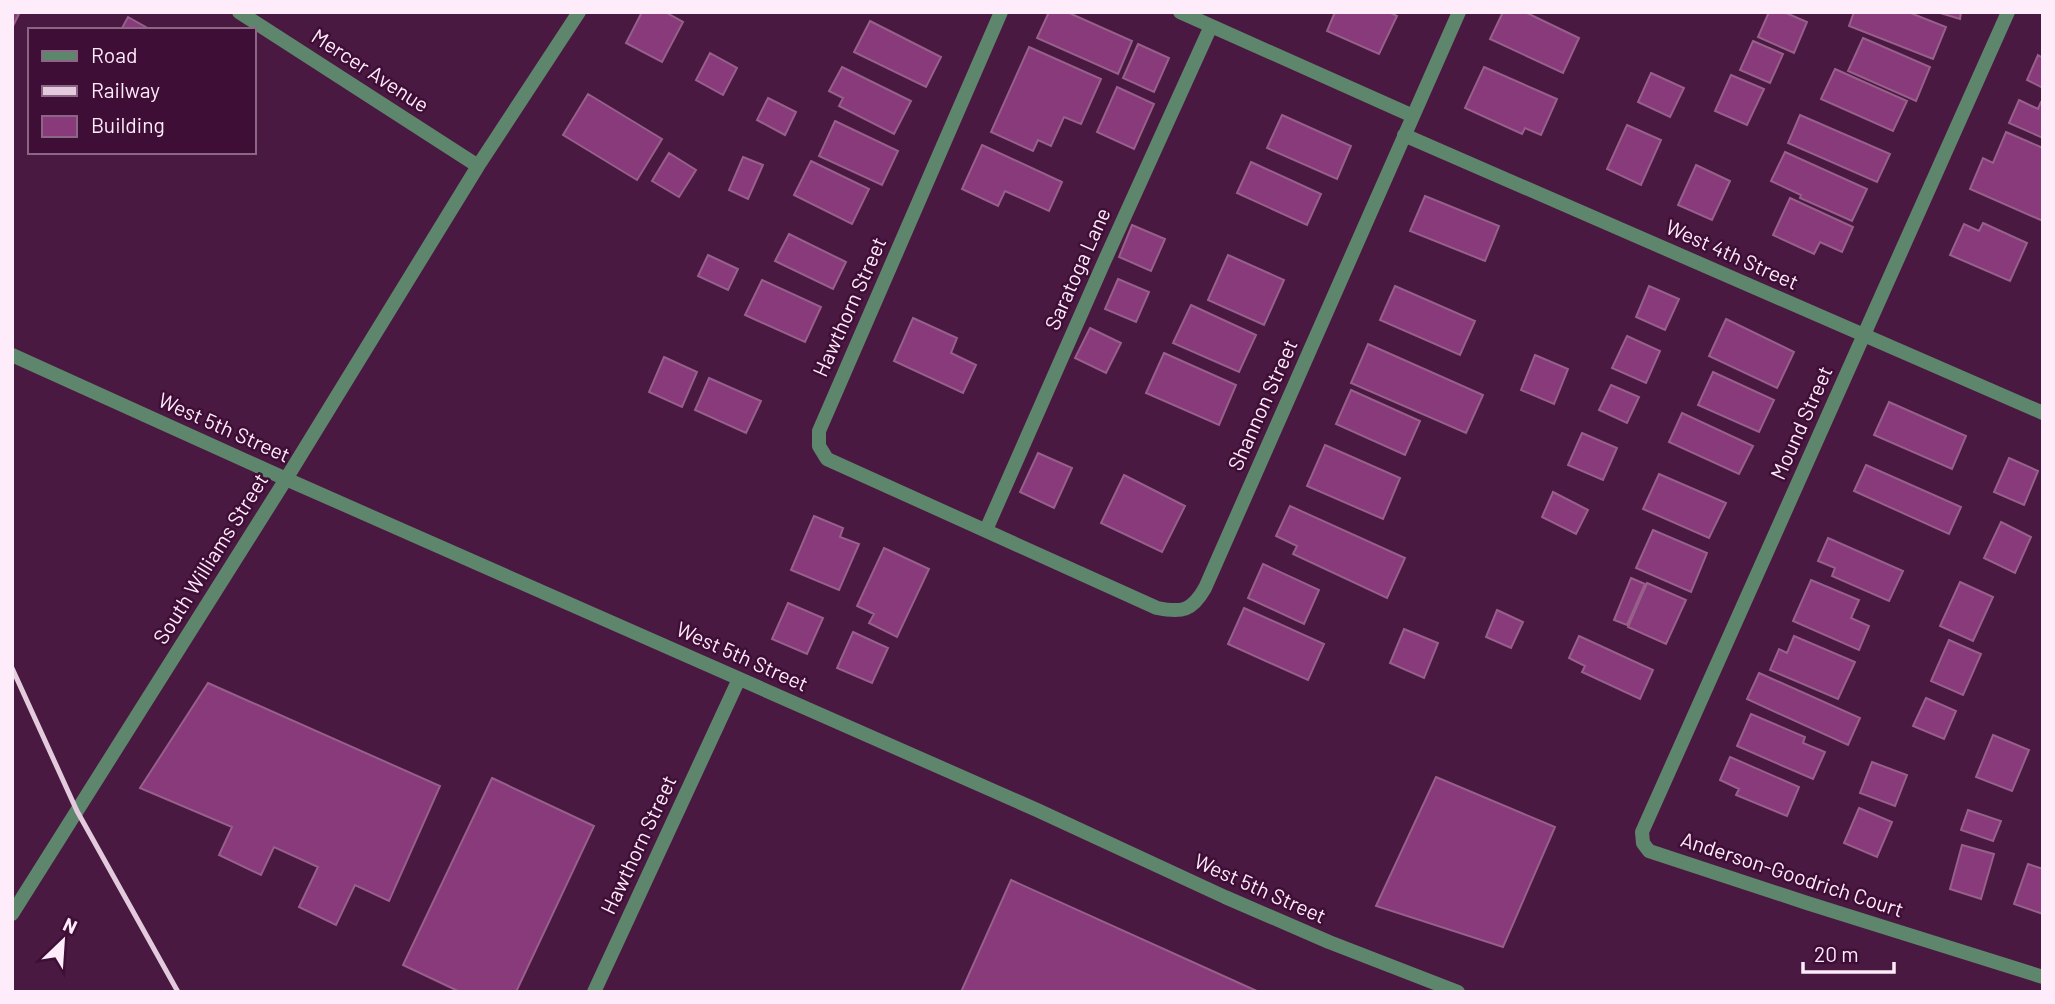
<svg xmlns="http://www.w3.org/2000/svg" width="2055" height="1004" font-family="Barlow,sans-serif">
	<rect width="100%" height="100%" fill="#4a1941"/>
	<path fill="#883a7a" stroke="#97608b" stroke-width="2" d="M 12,12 L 19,14 L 12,28 Z
		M 642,12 L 665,12 L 683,22 L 662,62 L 626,43 Z
		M 1049,12 L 1067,12 L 1132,41 L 1118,74 L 1037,38 Z
		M 1335,12 L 1389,12 L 1397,16 L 1379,54 L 1327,31 Z
		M 1503,12 L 1525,12 L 1579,38 L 1563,73 L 1490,39 Z
		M 1769,12 L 1784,12 L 1807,22 L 1794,53 L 1758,37 Z
		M 1854,12 L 1908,12 L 1946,27 L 1933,59 L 1849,26 Z
		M 1937,12 L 1961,12 L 1960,19 Z
		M 128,17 L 151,30 L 121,30 Z
		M 870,21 L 941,57 L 926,87 L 854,52 Z
		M 1863,38 L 1930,67 L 1916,101 L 1848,71 Z
		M 1753,41 L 1783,54 L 1770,83 L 1740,70 Z
		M 1138,44 L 1169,58 L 1154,92 L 1123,78 Z
		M 1029,47 L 1101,79 L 1081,124 L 1064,117 L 1051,146 L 1038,140 L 1033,151 L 991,132 Z
		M 710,53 L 737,68 L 723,95 L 696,80 Z
		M 2038,55 L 2043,58 L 2043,88 L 2027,80 Z
		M 842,67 L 911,101 L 894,134 L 839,106 L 843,98 L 829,91 Z
		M 1484,67 L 1557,99 L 1541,135 L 1525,128 L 1522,134 L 1465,108 Z
		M 1835,69 L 1907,101 L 1893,131 L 1821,99 Z
		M 1651,73 L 1684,88 L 1670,117 L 1638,102 Z
		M 1731,75 L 1764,89 L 1747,125 L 1715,111 Z
		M 1117,87 L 1154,104 L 1134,149 L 1097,132 Z
		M 588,94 L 662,139 L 637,180 L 563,135 Z
		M 768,98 L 796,112 L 785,135 L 757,120 Z
		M 2019,100 L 2038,109 L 2041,102 L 2043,102 L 2043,138 L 2009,123 Z
		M 1282,115 L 1351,146 L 1337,179 L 1267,148 Z
		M 1800,115 L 1890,154 L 1877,182 L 1788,143 Z
		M 835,121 L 898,151 L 882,185 L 819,156 Z
		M 1627,125 L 1661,140 L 1641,185 L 1607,169 Z
		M 2006,132 L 2043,148 L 2043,221 L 1970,189 L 1983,158 L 1993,163 Z
		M 982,145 L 1062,182 L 1049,211 L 1005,191 L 998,206 L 962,189 Z
		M 1785,152 L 1867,189 L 1852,221 L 1800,198 L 1801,195 L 1771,181 Z
		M 669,153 L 696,170 L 679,197 L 652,181 Z
		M 743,157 L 763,165 L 748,199 L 729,190 Z
		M 811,161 L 869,189 L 852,224 L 794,195 Z
		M 1251,162 L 1321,194 L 1307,225 L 1237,193 Z
		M 1696,165 L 1730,181 L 1712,220 L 1678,205 Z
		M 1425,196 L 1499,226 L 1485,261 L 1410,231 Z
		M 1790,198 L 1853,227 L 1842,252 L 1820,242 L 1814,254 L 1773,235 Z
		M 1983,223 L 2027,243 L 2010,281 L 1950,255 L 1964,224 L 1979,231 Z
		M 1132,225 L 1165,239 L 1151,271 L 1119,257 Z
		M 789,234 L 846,262 L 833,289 L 775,261 Z
		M 708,255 L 738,269 L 728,290 L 698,276 Z
		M 1228,255 L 1284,280 L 1264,325 L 1208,300 Z
		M 1118,279 L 1149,292 L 1136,322 L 1105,309 Z
		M 762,280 L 821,307 L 805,342 L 745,315 Z
		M 1395,286 L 1475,321 L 1460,355 L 1380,320 Z
		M 1649,286 L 1679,299 L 1665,330 L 1636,317 Z
		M 1191,305 L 1256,335 L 1239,372 L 1173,343 Z
		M 913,318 L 957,338 L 951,353 L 976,365 L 963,393 L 894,361 Z
		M 1726,319 L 1794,352 L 1777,388 L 1709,356 Z
		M 1090,328 L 1121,343 L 1106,373 L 1075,358 Z
		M 1627,336 L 1660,351 L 1646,383 L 1612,368 Z
		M 1368,344 L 1483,395 L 1466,433 L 1351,383 Z
		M 1164,353 L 1236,385 L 1219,425 L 1146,393 Z
		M 1535,355 L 1568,369 L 1554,404 L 1521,390 Z
		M 664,357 L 697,372 L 682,407 L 649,392 Z
		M 1713,372 L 1774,400 L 1759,432 L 1698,405 Z
		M 709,378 L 761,401 L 746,433 L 695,410 Z
		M 1611,385 L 1639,397 L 1627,423 L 1599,410 Z
		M 1351,390 L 1420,421 L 1405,455 L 1336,424 Z
		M 1889,402 L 1966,436 L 1952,469 L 1874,435 Z
		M 1682,413 L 1753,446 L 1739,474 L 1669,442 Z
		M 1582,433 L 1617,448 L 1603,480 L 1568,465 Z
		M 1325,445 L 1400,478 L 1383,519 L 1307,486 Z
		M 1038,453 L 1072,468 L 1054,508 L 1020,492 Z
		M 2009,458 L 2038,471 L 2024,505 L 1994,492 Z
		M 1866,465 L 1961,507 L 1949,534 L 1854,491 Z
		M 1659,474 L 1726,503 L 1709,538 L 1643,509 Z
		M 1124,475 L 1185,506 L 1162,552 L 1101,523 Z
		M 1553,492 L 1588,510 L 1576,534 L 1542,517 Z
		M 1290,506 L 1405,558 L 1387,598 L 1293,554 L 1297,546 L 1276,536 Z
		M 814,516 L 843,528 L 840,537 L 859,544 L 839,590 L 791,570 Z
		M 2001,522 L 2031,537 L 2015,573 L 1984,558 Z
		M 1653,530 L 1707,553 L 1691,592 L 1636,568 Z
		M 1828,538 L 1903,571 L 1889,601 L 1832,576 L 1835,568 L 1818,561 Z
		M 884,548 L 929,569 L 897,637 L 869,623 L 874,614 L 857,606 Z
		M 1263,564 L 1319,590 L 1304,624 L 1248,598 Z
		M 1631,578 L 1645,584 L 1627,625 L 1614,620 Z
		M 1811,580 L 1859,600 L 1851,618 L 1869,626 L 1859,650 L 1793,621 Z
		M 1960,582 L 1993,597 L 1973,641 L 1940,626 Z
		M 1647,583 L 1686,600 L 1666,644 L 1628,627 Z
		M 788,603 L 823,618 L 807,654 L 772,639 Z
		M 1244,608 L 1324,644 L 1308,680 L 1228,644 Z
		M 1497,610 L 1523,622 L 1511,648 L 1486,637 Z
		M 1404,629 L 1438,643 L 1424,678 L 1390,663 Z
		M 853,632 L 888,648 L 872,683 L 837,668 Z
		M 1579,636 L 1653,670 L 1640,699 L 1582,672 L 1585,666 L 1569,658 Z
		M 1794,636 L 1855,662 L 1838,699 L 1770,670 L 1779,649 L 1787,653 Z
		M 1949,640 L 1981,654 L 1963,695 L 1931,681 Z
		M 1759,673 L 1860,718 L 1848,745 L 1747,699 Z
		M 208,683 L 440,786 L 389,901 L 355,885 L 336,925 L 299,907 L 318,867 L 274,847 L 261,875 L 219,855 L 232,827 L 140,788 Z
		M 1926,698 L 1956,711 L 1944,739 L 1913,726 Z
		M 1751,714 L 1805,737 L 1803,743 L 1825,752 L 1813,779 L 1737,746 Z
		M 1993,735 L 2029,750 L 2012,791 L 1976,777 Z
		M 1730,757 L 1799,787 L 1787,816 L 1736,795 L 1739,789 L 1720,780 Z
		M 1872,762 L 1907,775 L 1895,806 L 1860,793 Z
		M 1436,777 L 1555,827 L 1503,947 L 1376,906 Z
		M 492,778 L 594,826 L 516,992 L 460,992 L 403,965 Z
		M 1859,808 L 1892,822 L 1877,857 L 1844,843 Z
		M 1968,810 L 2001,821 L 1993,841 L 1961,830 Z
		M 1962,845 L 1994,854 L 1981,899 L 1950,889 Z
		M 2028,864 L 2043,869 L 2043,914 L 2014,904 Z
		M 1011,880 L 1259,992 L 961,992 Z"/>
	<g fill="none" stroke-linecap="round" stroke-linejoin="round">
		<path stroke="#5e866c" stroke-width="14" d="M 239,12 L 478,166
			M 1001,12 L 819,431 L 819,446 L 827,459 L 1157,608 C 1182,613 1192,611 1205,588 L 1459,12
			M 1180,12 L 1413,116
			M 2008,12 L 1642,832 L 1643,843 L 1649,851 L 1807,903 L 2043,977
			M 1404,135 L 2043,413
			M 12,355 L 286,479 L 1037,810 L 1225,897 L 1329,942 L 1458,992
			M 986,530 L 1104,262 L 1211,26
			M 12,914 L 286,479 L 478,166 L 579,12
			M 594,992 L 739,679"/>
		<path stroke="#e3cbdd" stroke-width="5" d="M 12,668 L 77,811 L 178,992"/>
	</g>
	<g text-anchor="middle" stroke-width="5" stroke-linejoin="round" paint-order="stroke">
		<g font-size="21" fill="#ffecfa" stroke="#3f0e37">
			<text transform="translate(370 71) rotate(33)" y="7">Mercer Avenue</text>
			<text transform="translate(1732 255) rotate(24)" y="7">West 4th Street</text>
			<text transform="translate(1078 269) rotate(-66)" y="7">Saratoga Lane</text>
			<text transform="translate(850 307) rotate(-66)" y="7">Hawthorn Street</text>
			<text transform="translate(1263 405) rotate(-66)" y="7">Shannon Street</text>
			<text transform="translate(1802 423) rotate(-66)" y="7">Mound Street</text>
			<text transform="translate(224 428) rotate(24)" y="7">West 5th Street</text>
			<text transform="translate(211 559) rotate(-58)" y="7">South Williams Street</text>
			<text transform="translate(742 657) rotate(24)" y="7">West 5th Street</text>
			<text transform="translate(639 845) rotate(-65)" y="7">Hawthorn Street</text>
			<text transform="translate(1792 875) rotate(18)" y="7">Anderson-Goodrich Court</text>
			<text transform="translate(1260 889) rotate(24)" y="7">West 5th Street</text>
		</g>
	</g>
	<rect width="2055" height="1004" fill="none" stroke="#ffecfa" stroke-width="28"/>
	<rect x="28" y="28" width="228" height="126" fill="#3f0e37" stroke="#8c6785" stroke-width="2"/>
	<rect x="42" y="51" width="35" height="10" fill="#5e866c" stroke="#8c6785" stroke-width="2"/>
	<text x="91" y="63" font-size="21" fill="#ffecfa">Road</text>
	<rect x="42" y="86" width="35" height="10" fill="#e3cbdd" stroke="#8c6785" stroke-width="2"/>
	<text x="91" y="98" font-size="21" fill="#ffecfa">Railway</text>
	<rect x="42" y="116" width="35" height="21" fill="#883a7a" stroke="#8c6785" stroke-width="2"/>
	<text x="91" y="133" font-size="21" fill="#ffecfa">Building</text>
	<g transform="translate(63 941) rotate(25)" stroke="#3f0e37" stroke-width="5" paint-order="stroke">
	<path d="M0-5L12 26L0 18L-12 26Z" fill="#ffecfa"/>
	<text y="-10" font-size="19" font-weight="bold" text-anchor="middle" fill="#ffecfa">N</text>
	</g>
	<path d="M1803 962v10h91v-10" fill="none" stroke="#ffecfa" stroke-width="3.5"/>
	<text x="1814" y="962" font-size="21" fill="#ffecfa" stroke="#3f0e37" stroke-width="5" paint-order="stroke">20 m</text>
</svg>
